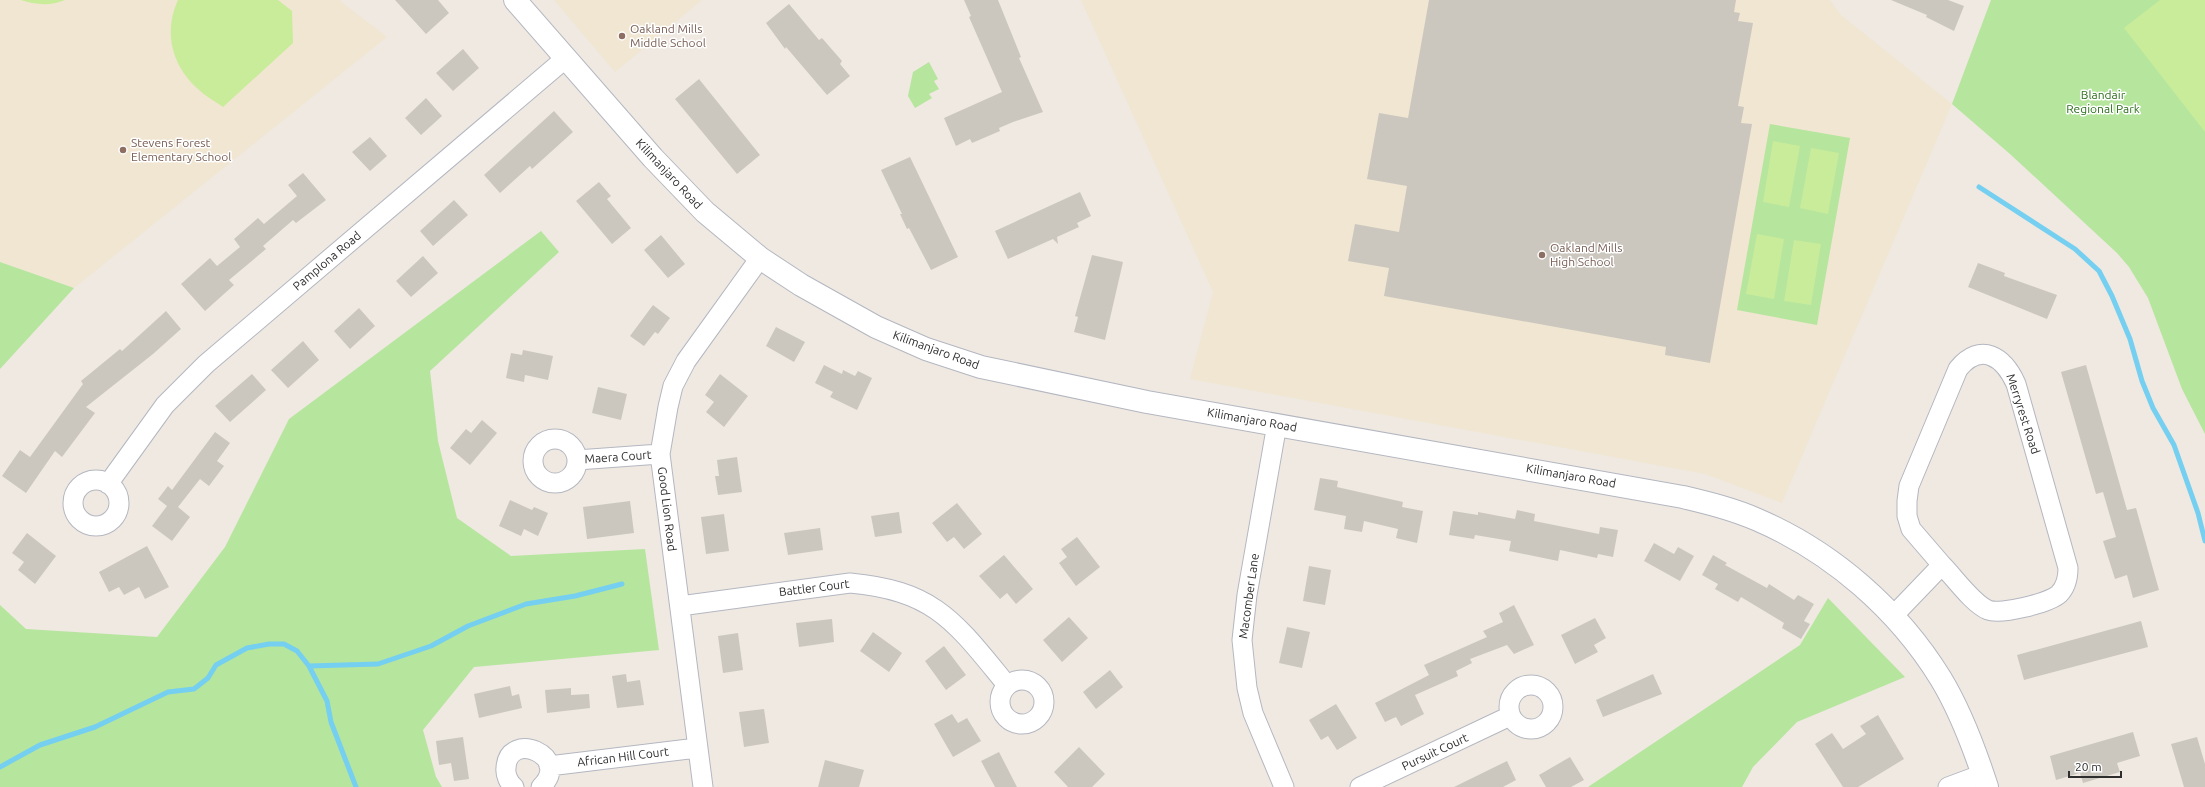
<svg xmlns="http://www.w3.org/2000/svg" width="2205" height="787" font-family="Ubuntu,sans-serif">
	<rect width="100%" height="100%" fill="#efe9e1"/>
	<path fill="#f0e6d1" d="M 0,0 L 339,0 L 387,37 L 74,288 L 0,262 Z
		M 554,0 L 702,0 L 615,72 Z
		M 1081,0 L 1830,0 L 1841,15 L 1952,104 L 1782,503 L 1705,474 L 1190,379 L 1213,292 Z"/>
	<path fill="#b6e59e" d="M 1991,0 L 2205,0 L 2205,434 L 2182,389 L 2148,298 L 2129,267 L 2117,253 L 2010,154 L 1952,104 Z
		M 929,62 L 938,79 L 934,81 L 939,89 L 929,94 L 932,98 L 915,108 L 908,96 L 913,72 Z
		M 1770,124 L 1850,138 L 1817,325 L 1737,310 Z
		M 541,231 L 559,252 L 430,371 L 438,441 L 457,518 L 511,556 L 645,549 L 659,650 L 474,667 L 423,730 L 436,777 L 442,787 L 0,787 L 0,605 L 26,629 L 157,637 L 225,547 L 289,419 Z
		M 0,262 L 74,288 L 0,369 Z
		M 1828,598 L 1905,677 L 1797,722 L 1753,767 L 1742,787 L 1588,787 L 1800,645 Z"/>
	<path fill="#c9ec9a" d="M 21,0 L 65,0 C 51,6 35,5 21,0 Z
		M 178,0 L 278,0 L 292,11 L 293,43 L 223,107 C 215,101 205,96 198,89 C 172,66 163,32 178,0 Z
		M 2160,0 L 2205,0 L 2205,132 L 2124,28 Z
		M 1773,141 L 1800,146 L 1789,207 L 1763,202 Z
		M 1811,148 L 1839,153 L 1828,214 L 1800,208 Z
		M 1757,234 L 1784,239 L 1774,299 L 1746,294 Z
		M 1794,240 L 1821,244 L 1811,305 L 1784,301 Z"/>
	<g fill="none" stroke-linecap="round" stroke-linejoin="round">
		<path stroke="#75cff0" stroke-width="5" d="M 1979,187 L 2075,249 L 2099,271 L 2112,296 L 2130,339 L 2142,381 L 2153,408 L 2174,445 L 2198,513 L 2205,541
			M 309,666 L 378,664 L 431,646 L 468,626 L 526,604 L 575,596 L 622,584
			M 0,767 L 40,745 L 95,727 L 168,692 L 194,689 L 208,678 L 216,665 L 247,648 L 269,644 L 284,644 L 297,651 L 309,666 L 327,701 L 331,722 L 356,787"/>
	</g>
	<path fill="#cbc7bf" d="M 395,0 L 438,0 L 449,13 L 426,34 Z
		M 964,0 L 998,0 L 1021,57 L 1019,58 L 1043,112 L 1013,122 L 999,128 L 1000,131 L 972,143 L 970,139 L 956,146 L 944,118 L 1002,92 L 969,17 L 971,16 Z
		M 1429,0 L 1736,0 L 1734,12 L 1740,13 L 1738,21 L 1753,23 L 1738,106 L 1744,107 L 1741,123 L 1752,124 L 1710,363 L 1665,355 L 1666,347 L 1384,296 L 1389,268 L 1348,261 L 1355,224 L 1399,232 L 1407,186 L 1367,179 L 1379,113 L 1408,118 Z
		M 1891,0 L 1948,0 L 1964,6 L 1954,31 L 1926,17 L 1927,15 Z
		M 789,4 L 819,40 L 822,38 L 842,61 L 840,64 L 850,76 L 827,95 L 786,47 L 785,49 L 766,23 Z
		M 463,49 L 479,68 L 453,91 L 436,73 Z
		M 699,79 L 760,155 L 737,174 L 675,99 Z
		M 426,98 L 442,116 L 421,135 L 405,118 Z
		M 554,111 L 573,132 L 532,169 L 530,166 L 500,193 L 484,175 Z
		M 370,137 L 387,156 L 370,171 L 352,152 Z
		M 910,157 L 958,257 L 931,270 L 909,228 L 907,229 L 900,214 L 902,214 L 881,170 Z
		M 303,173 L 326,200 L 296,223 L 293,220 L 263,246 L 266,249 L 229,280 L 234,285 L 205,311 L 181,284 L 210,258 L 217,266 L 240,247 L 234,239 L 258,218 L 264,224 L 297,196 L 288,185 Z
		M 599,182 L 611,196 L 607,199 L 631,228 L 612,244 L 576,201 Z
		M 1080,192 L 1091,216 L 1077,223 L 1079,227 L 1057,237 L 1058,244 L 1053,239 L 1008,259 L 995,231 Z
		M 454,200 L 468,215 L 433,246 L 420,231 Z
		M 661,235 L 685,264 L 668,278 L 644,250 Z
		M 1092,255 L 1123,262 L 1105,340 L 1074,332 L 1078,317 L 1075,316 Z
		M 423,256 L 438,273 L 411,297 L 396,281 Z
		M 1978,263 L 2005,273 L 2004,276 L 2057,295 L 2047,319 L 1968,287 Z
		M 653,305 L 670,318 L 658,334 L 655,332 L 644,346 L 630,336 Z
		M 359,308 L 375,326 L 350,349 L 334,331 Z
		M 166,311 L 181,329 L 153,354 L 86,407 L 95,413 L 62,457 L 55,451 L 26,493 L 2,476 L 20,450 L 30,457 L 83,384 L 81,381 L 120,349 L 122,351 Z
		M 776,327 L 805,342 L 794,362 L 766,346 Z
		M 303,341 L 319,360 L 288,388 L 271,370 Z
		M 523,350 L 553,356 L 548,380 L 525,375 L 524,382 L 506,378 L 511,353 L 522,355 Z
		M 824,365 L 842,374 L 843,370 L 855,376 L 858,371 L 872,378 L 857,410 L 830,397 L 833,392 L 815,383 Z
		M 2086,365 L 2127,510 L 2136,508 L 2159,590 L 2133,598 L 2127,575 L 2115,579 L 2103,541 L 2116,537 L 2103,492 L 2096,494 L 2061,372 Z
		M 252,374 L 266,390 L 230,422 L 215,406 Z
		M 720,374 L 748,396 L 724,427 L 706,412 L 714,402 L 705,395 Z
		M 598,387 L 627,394 L 621,420 L 592,413 Z
		M 482,420 L 497,433 L 470,465 L 450,448 L 466,429 L 471,433 Z
		M 215,432 L 230,443 L 217,461 L 224,466 L 209,486 L 200,479 L 178,507 L 190,517 L 172,541 L 152,526 L 167,506 L 158,499 L 168,486 L 172,490 Z
		M 737,457 L 742,492 L 718,495 L 715,476 L 719,476 L 717,460 Z
		M 1320,478 L 1338,481 L 1337,487 L 1403,502 L 1402,507 L 1423,511 L 1417,543 L 1396,538 L 1398,529 L 1364,521 L 1362,532 L 1344,529 L 1346,516 L 1314,510 Z
		M 510,500 L 532,510 L 534,507 L 548,513 L 538,536 L 524,529 L 521,536 L 499,526 Z
		M 630,501 L 634,533 L 587,539 L 583,507 Z
		M 957,503 L 982,534 L 964,549 L 954,537 L 947,542 L 932,523 Z
		M 1517,510 L 1535,514 L 1534,521 L 1599,534 L 1600,527 L 1618,530 L 1613,557 L 1598,554 L 1597,558 L 1560,550 L 1558,561 L 1509,551 L 1511,541 L 1475,535 L 1474,539 L 1449,535 L 1453,511 L 1478,515 L 1478,512 L 1515,519 Z
		M 899,512 L 902,533 L 875,537 L 871,516 Z
		M 724,514 L 729,551 L 706,554 L 701,517 Z
		M 820,528 L 823,550 L 788,555 L 784,533 Z
		M 27,533 L 56,556 L 35,584 L 18,570 L 24,562 L 12,553 Z
		M 1077,537 L 1100,567 L 1076,586 L 1059,563 L 1067,557 L 1061,549 Z
		M 1654,543 L 1674,554 L 1678,547 L 1694,556 L 1680,581 L 1644,561 Z
		M 147,546 L 169,587 L 145,599 L 139,587 L 124,595 L 119,587 L 109,592 L 99,572 Z
		M 1004,555 L 1033,589 L 1016,604 L 1007,593 L 1000,599 L 979,576 Z
		M 1713,555 L 1727,563 L 1725,565 L 1767,588 L 1769,584 L 1794,600 L 1798,595 L 1814,604 L 1804,621 L 1810,624 L 1801,639 L 1782,628 L 1784,623 L 1741,597 L 1738,602 L 1715,589 L 1718,584 L 1702,575 Z
		M 1309,566 L 1331,570 L 1325,605 L 1303,601 Z
		M 1514,605 L 1534,645 L 1514,654 L 1507,645 L 1470,659 L 1472,663 L 1456,671 L 1458,676 L 1415,695 L 1424,714 L 1401,726 L 1396,717 L 1385,722 L 1375,703 L 1429,675 L 1424,665 L 1487,637 L 1483,631 L 1503,622 L 1499,613 Z
		M 1069,617 L 1088,638 L 1062,662 L 1043,640 Z
		M 1595,618 L 1606,638 L 1594,645 L 1598,652 L 1575,664 L 1561,635 Z
		M 832,619 L 834,642 L 799,647 L 796,623 Z
		M 2141,621 L 2148,647 L 2024,680 L 2017,655 Z
		M 1287,627 L 1310,632 L 1302,668 L 1279,663 Z
		M 873,632 L 902,653 L 889,672 L 860,651 Z
		M 738,633 L 743,670 L 723,673 L 718,636 Z
		M 944,646 L 966,675 L 946,690 L 925,661 Z
		M 1110,670 L 1123,687 L 1096,709 L 1083,692 Z
		M 626,674 L 627,682 L 640,680 L 644,705 L 617,708 L 612,676 Z
		M 1653,674 L 1662,694 L 1603,717 L 1596,700 Z
		M 510,686 L 512,696 L 519,694 L 522,708 L 479,718 L 474,694 Z
		M 571,688 L 571,695 L 589,694 L 590,708 L 547,713 L 545,690 Z
		M 1336,704 L 1357,738 L 1337,750 L 1328,736 L 1321,740 L 1309,720 Z
		M 764,709 L 769,743 L 744,747 L 739,712 Z
		M 952,714 L 958,723 L 967,718 L 981,741 L 953,757 L 934,724 Z
		M 1878,715 L 1904,759 L 1858,787 L 1843,787 L 1815,744 L 1832,733 L 1843,749 L 1866,734 L 1860,726 Z
		M 2133,732 L 2140,756 L 2117,763 L 2120,772 L 2083,783 L 2080,773 L 2056,780 L 2050,756 Z
		M 463,737 L 469,779 L 454,781 L 451,763 L 439,765 L 436,741 Z
		M 2197,737 L 2205,764 L 2205,787 L 2184,787 L 2171,744 Z
		M 1079,747 L 1105,774 L 1092,787 L 1068,787 L 1054,772 Z
		M 999,752 L 1017,787 L 995,787 L 981,761 Z
		M 1570,757 L 1584,780 L 1571,787 L 1546,787 L 1539,775 Z
		M 825,760 L 864,770 L 859,787 L 818,787 Z
		M 1507,761 L 1516,780 L 1503,787 L 1454,787 Z"/>
	<g fill="none" stroke-linecap="round" stroke-linejoin="round">
		<defs>
			<path id="minor" d="M 1277,424 L 1247,595 L 1242,640 L 1247,688 L 1253,713 L 1284,787
				M533 461a22 22 0 1 1 44 0a22 22 0 1 1-44 0Z
				M 577,460 L 660,454
				M73 503a23 23 0 1 1 46 0a23 23 0 1 1-46 0Z
				M 108,484 L 165,405 L 206,364 L 566,58
				M 680,606 L 850,583 C 936,591 955,622 1007,685
				M 1893,616 L 1942,565 C 1954,577 1973,604 1988,610 C 2001,615 2049,603 2059,594 C 2066,587 2068,577 2068,568 L 2016,384 C 2004,357 1981,341 1958,369 L 1909,486 L 1907,501 L 1907,516 L 1911,529 L 1942,565
				M1000 702a22 22 0 1 1 44 0a22 22 0 1 1-44 0Z
				M1509 707a22 22 0 1 1 44 0a22 22 0 1 1-44 0Z
				M 549,766 L 697,748
				M 514,787 C 509,783 505,775 506,768 C 508,729 573,756 541,787
				M 703,787 L 660,454 L 668,407 L 673,386 L 686,361 L 760,258
				M 1360,787 L 1510,716
				M 1948,787 L 1983,774"/>
			<path id="tertiary" d="M 515,0 L 653,158 L 705,212 L 760,258 L 801,285 L 876,327 L 926,349 L 981,367 L 1147,402 L 1683,497 C 1708,503 1733,509 1758,520 C 1832,552 1898,609 1941,679 C 1961,712 1975,750 1987,787"/>
		</defs>
		<use href="#minor" stroke="#b4b7c1" stroke-width="21"/>
		<use href="#tertiary" stroke="#b4b7c1" stroke-width="24"/>
		<use href="#minor" stroke="#fff" stroke-width="19"/>
		<use href="#tertiary" stroke="#fff" stroke-width="22"/>
	</g>
	<g fill="#8d6e63" stroke="#fff" stroke-width="1.5">
		<circle cx="622" cy="36" r="4"/>
		<circle cx="123" cy="150" r="4"/>
		<circle cx="1542" cy="255" r="4"/>
	</g>
	<g text-anchor="middle" stroke-width="3" stroke-linejoin="round" paint-order="stroke">
		<g font-size="12" fill="#785e54" stroke="#fff" text-anchor="start">
			<text x="630" y="33">Oakland Mills<tspan x="630" dy="14">Middle School</tspan></text>
			<text x="131" y="147">Stevens Forest<tspan x="131" dy="14">Elementary School</tspan></text>
			<text x="1550" y="252">Oakland Mills<tspan x="1550" dy="14">High School</tspan></text>
		</g>
		<g font-size="12" fill="#2c6e1b" stroke="#fff">
			<text x="2103" y="99">Blandair<tspan x="2103" dy="14">Regional Park</tspan></text>
		</g>
		<g font-size="12" fill="#2e2e2e" stroke="#fff">
			<text transform="translate(669 174) rotate(47)" y="4">Kilimanjaro Road</text>
			<text transform="translate(327 261) rotate(-40)" y="4">Pamplona Road</text>
			<text transform="translate(936 350) rotate(20)" y="4">Kilimanjaro Road</text>
			<text transform="translate(2023 414) rotate(72)" y="4">Merryrest Road</text>
			<text transform="translate(1252 420) rotate(10)" y="4">Kilimanjaro Road</text>
			<text transform="translate(618 457) rotate(-4)" y="4">Maera Court</text>
			<text transform="translate(1571 476) rotate(10)" y="4">Kilimanjaro Road</text>
			<text transform="translate(667 509) rotate(83)" y="4">Good Lion Road</text>
			<text transform="translate(814 588) rotate(-7)" y="4">Battler Court</text>
			<text transform="translate(1249 596) rotate(-82)" y="4">Macomber Lane</text>
			<text transform="translate(1435 752) rotate(-25)" y="4">Pursuit Court</text>
			<text transform="translate(623 757) rotate(-7)" y="4">African Hill Court</text>
		</g>
	</g>
	<path d="M2069 771v6h52v-6" fill="none" stroke="#2e2e2e" stroke-width="2"/>
	<text x="2075" y="771" font-size="12" fill="#2e2e2e" stroke="#ffffff" stroke-width="3" paint-order="stroke">20 m</text>
</svg>
